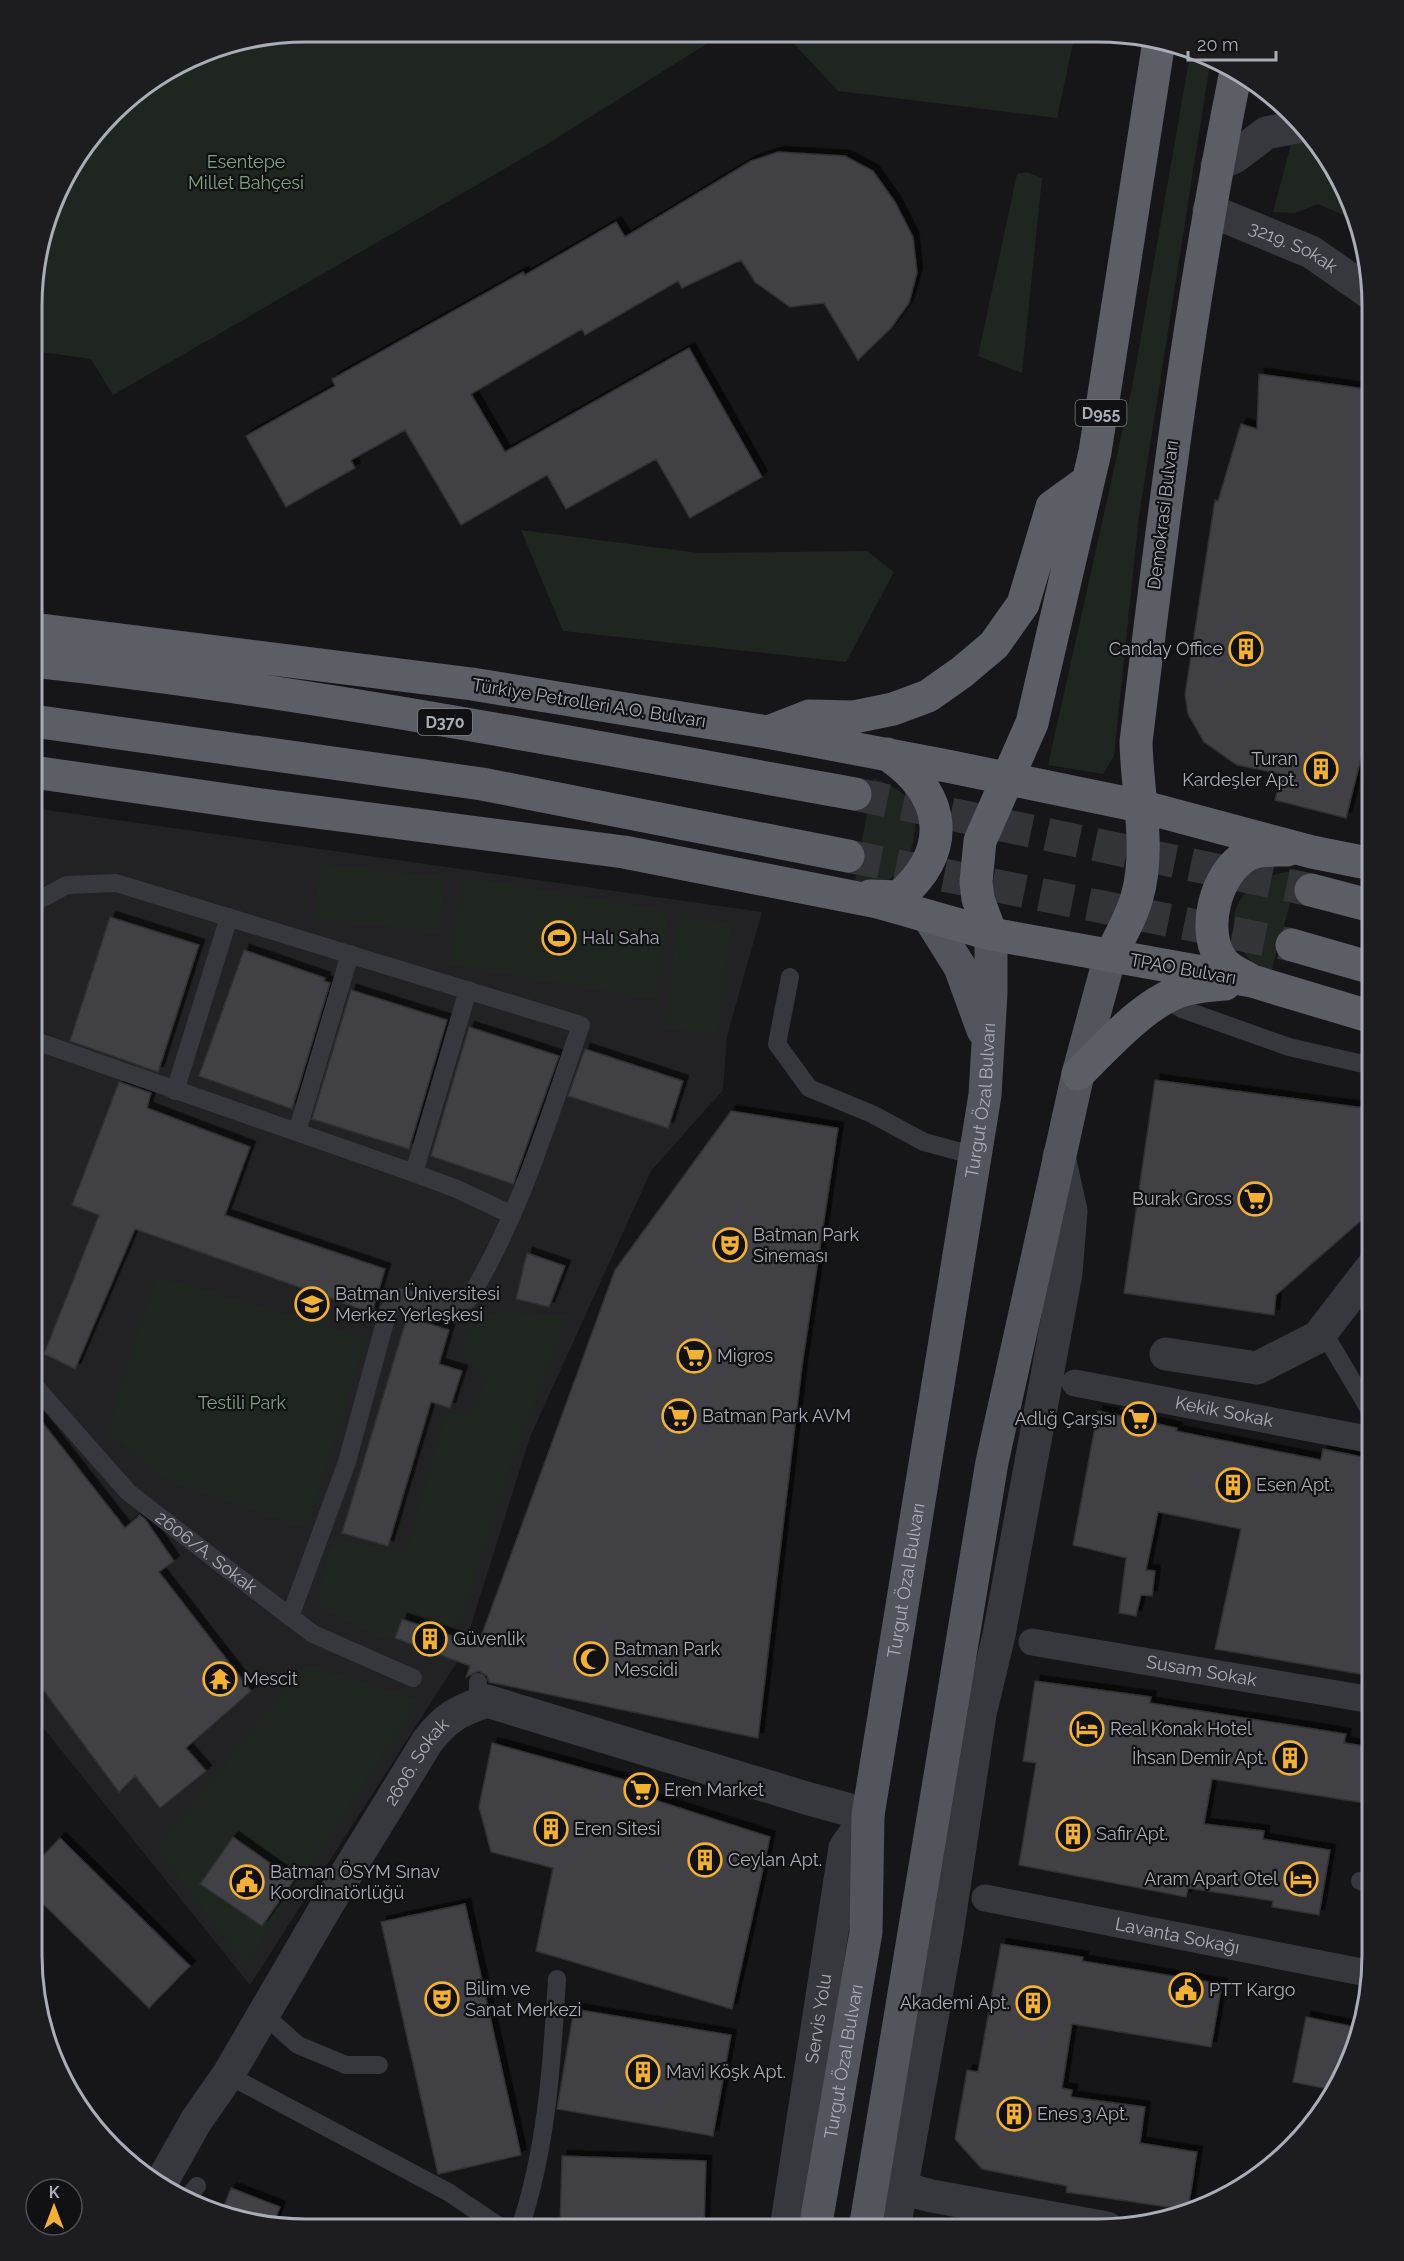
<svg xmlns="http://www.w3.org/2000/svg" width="1404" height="2261" font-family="Raleway,sans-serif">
	<defs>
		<filter id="shadow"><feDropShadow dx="5.5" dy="-5.5" stdDeviation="0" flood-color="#0009"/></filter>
	</defs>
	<rect width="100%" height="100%" fill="#161618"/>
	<path fill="#222225" d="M 33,808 L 762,912 L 727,1036 L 723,1090 L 651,1171 L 530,1437 L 462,1654 L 250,1985 L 32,1714 Z"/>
	<path fill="#1e261f" d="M 306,32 L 724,33 L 544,146 L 113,395 L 91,359 L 34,351 L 34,271 L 60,184 L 125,100 L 201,52 Z
		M 784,33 L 1075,34 L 1057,118 L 838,91 Z
		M 1191,49 L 1211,57 L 1139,516 L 1114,756 L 1103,774 L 1048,765 L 1132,388 Z
		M 1312,136 L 1352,201 L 1355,220 L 1318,204 L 1295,213 L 1273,212 L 1293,137 Z
		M 1026,172 L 1042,178 L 1022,373 L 978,356 L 1017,174 Z
		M 521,530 L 699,553 L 867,551 L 894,572 L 846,662 L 563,631 Z
		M 873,778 C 884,783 898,788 906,797 C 925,820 912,868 886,881 C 877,885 863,885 854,887 Z
		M 320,864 L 445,878 L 439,932 L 314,918 Z
		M 1286,872 L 1299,872 L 1270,975 C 1215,945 1224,884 1286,872 Z
		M 463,877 L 669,912 L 655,999 L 449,964 Z
		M 678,917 L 732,923 L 718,1034 L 665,1028 Z
		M 155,1276 L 367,1339 L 308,1529 L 164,1479 L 107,1431 Z
		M 500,1311 L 568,1317 L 516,1454 L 459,1628 L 413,1615 L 406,1638 L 384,1638 L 315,1603 L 329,1550 L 341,1540 L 405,1553 L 445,1413 L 471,1414 L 486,1377 L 460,1354 L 468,1330 Z
		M 304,1665 L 419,1700 L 246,1966 L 156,1849 Z"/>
	<path fill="#404145" stroke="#303034" stroke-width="1.5" filter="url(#shadow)" d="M 778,152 L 845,156 L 873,171 L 895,202 L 913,237 L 917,273 L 909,303 L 891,328 L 858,360 L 824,303 L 790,307 L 755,282 L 741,260 L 682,288 L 678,281 L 585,335 L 582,329 L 471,394 L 505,452 L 689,348 L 762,477 L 690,518 L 656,459 L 566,509 L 547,475 L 461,525 L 405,430 L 351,460 L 355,468 L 286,507 L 246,436 L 335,386 L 332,379 L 523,272 L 525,275 L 616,222 L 625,237 L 751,161 Z
		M 1259,374 L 1372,390 L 1372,714 L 1346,818 L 1275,800 L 1282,774 L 1237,765 L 1204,742 L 1188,714 L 1185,695 L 1215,500 L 1218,501 L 1241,424 L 1257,429 Z
		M 110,917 L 199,945 L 158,1072 L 70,1041 Z
		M 244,950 L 325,978 L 324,981 L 330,983 L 292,1109 L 199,1076 Z
		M 351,990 L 447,1020 L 409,1149 L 312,1119 Z
		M 469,1027 L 559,1056 L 513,1184 L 431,1156 Z
		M 585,1049 L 683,1081 L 668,1128 L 568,1096 Z
		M 1155,1080 L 1372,1109 L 1372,1211 L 1276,1295 L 1274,1315 L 1124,1293 Z
		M 119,1082 L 151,1093 L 147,1108 L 250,1147 L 225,1215 L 385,1269 L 372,1313 L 135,1229 L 75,1369 L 44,1354 L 99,1215 L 72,1205 Z
		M 731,1111 L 838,1128 L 802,1366 L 758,1738 L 489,1682 L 487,1676 L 479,1671 L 466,1677 L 470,1666 L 395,1638 L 402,1619 L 478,1645 L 615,1270 Z
		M 527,1253 L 565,1266 L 549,1307 L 516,1299 Z
		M 407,1317 L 449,1330 L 439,1364 L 462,1371 L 450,1408 L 431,1402 L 388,1546 L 342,1533 Z
		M 32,1409 L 125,1528 L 140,1515 L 145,1519 L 174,1561 L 159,1572 L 251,1691 L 186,1748 L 206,1771 L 160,1808 L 135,1776 L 119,1792 L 32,1675 Z
		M 1098,1411 L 1177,1428 L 1176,1431 L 1321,1460 L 1323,1449 L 1372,1459 L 1372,1676 L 1215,1649 L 1241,1529 L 1158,1512 L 1146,1570 L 1155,1571 L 1152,1596 L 1141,1595 L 1136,1616 L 1119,1613 L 1126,1558 L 1073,1545 Z
		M 1035,1681 L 1151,1697 L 1150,1703 L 1346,1734 L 1344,1743 L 1372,1747 L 1372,1804 L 1212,1779 L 1204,1824 L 1264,1831 L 1263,1839 L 1330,1850 L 1319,1915 L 1272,1907 L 1273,1901 L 1188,1888 L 1186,1897 L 1019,1865 L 1036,1763 L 1023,1761 Z
		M 492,1743 L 629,1781 L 627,1791 L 770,1837 L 732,2009 L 536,1951 L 553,1868 L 491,1852 L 479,1807 Z
		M 233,1837 L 294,1880 L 262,1926 L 200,1884 Z
		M 60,1838 L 190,1966 L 149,2008 L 32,1893 L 32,1867 Z
		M 465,1904 L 521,2155 L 438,2174 L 381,1922 Z
		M 1001,1944 L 1083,1957 L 1082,1961 L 1222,1984 L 1211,2047 L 1072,2024 L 1062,2088 L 1072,2090 L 1071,2097 L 1145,2107 L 1140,2143 L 1197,2152 L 1188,2210 L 1066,2192 L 1067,2186 L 982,2169 L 955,2139 L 967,2070 L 978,2072 Z
		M 574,2009 L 731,2035 L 713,2136 L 557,2109 Z
		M 1306,2017 L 1361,2028 L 1358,2044 L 1333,2090 L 1293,2082 Z
		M 562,2156 L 706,2161 L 704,2228 L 560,2228 Z
		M 231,2188 L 280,2207 L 272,2227 L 221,2214 Z"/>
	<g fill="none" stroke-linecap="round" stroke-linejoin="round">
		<path stroke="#333438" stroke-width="33" stroke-dasharray="33 16" stroke-linecap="butt" d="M 855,794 L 1311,890
			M 848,856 L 1292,945"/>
		<g stroke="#37383d" stroke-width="18">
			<path d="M 33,903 L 67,885 L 116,883 L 581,1025 C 548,1119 520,1216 468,1300 C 444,1306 422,1303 398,1297 L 388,1311 L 347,1462 L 290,1617"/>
			<path d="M 790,977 L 777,1044 L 809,1088 L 872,1114 L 924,1142 L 976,1156"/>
			<path d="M 1165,999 L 1182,1009 L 1289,1047 L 1372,1066"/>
			<path d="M 33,1040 L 414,1173 L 457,1189 L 512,1215"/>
			<path d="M 175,1091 L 229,917"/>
			<path d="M 297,1132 L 350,954"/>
			<path d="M 414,1173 L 468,990"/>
			<path d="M 1318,1337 L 1331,1345 L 1372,1414"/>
			<path id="s1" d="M 32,1383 L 128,1492 L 225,1567 L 313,1634 L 413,1678"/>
			<path d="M 478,1682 L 478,1696 L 487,1701"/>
			<path d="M 1360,1881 L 1372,1884"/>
			<path d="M 263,2014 L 298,2045 L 346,2065 L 379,2065"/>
			<path d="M 228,2075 L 448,2192 L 502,2228"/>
			<path d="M 186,2200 L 197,2186"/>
			<path d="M 520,2228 C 547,2147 552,2063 557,1979"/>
		</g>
		<g stroke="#37383d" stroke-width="27">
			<path id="s2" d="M 1075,1383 L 1372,1440"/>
			<path id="s3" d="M 1032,1642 L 1372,1700"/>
			<path id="s4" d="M 985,1898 L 1372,1974"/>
		</g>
		<g stroke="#37383d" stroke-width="33">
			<path d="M 1217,165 L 1236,156 L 1266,133 L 1302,126"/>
			<path id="s5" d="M 1209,210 L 1311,252 L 1370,293"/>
			<path d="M 1166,1354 L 1257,1368 L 1318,1337 L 1372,1267"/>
			<path id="s6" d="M 160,2185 L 196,2121 L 228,2075 L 326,1907 L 427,1742 C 446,1717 458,1711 487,1701 L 806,1798 L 868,1815"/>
			<path d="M 900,2188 L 932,2196 L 1107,2228"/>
		</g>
		<g stroke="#37383d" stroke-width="33">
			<path id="s7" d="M 786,2229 L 845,1848 L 868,1815"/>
			<path d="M 894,2229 L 946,1940 L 980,1714 L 999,1635 L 1066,1273 L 1071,1211 L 1059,1156"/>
		</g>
		<g stroke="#53555c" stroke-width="33">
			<path d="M 928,916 L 960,967 L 983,1030"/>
			<path id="s8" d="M 815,2229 L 866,1932 L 868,1815 L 985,1095 L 991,993 L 991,934"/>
			<path d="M 865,2229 L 992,1462 L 1078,1074 L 1110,956"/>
		</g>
		<path stroke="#5b5e65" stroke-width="33" d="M 33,629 L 472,684 L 767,732 L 947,766 L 1140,806 L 1312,852 L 1372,864
			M 33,661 C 309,691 582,745 855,794
			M 33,721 L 482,784 L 848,856
			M 768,732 L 809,716 L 854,717 L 893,709 L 928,696 L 962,672 L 994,645 L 1023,604 L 1052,507 L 1088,481
			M 33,772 L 255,804 L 624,852 L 878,902 L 991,934 L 1252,981 L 1372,1017
			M 1311,890 L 1372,906
			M 870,896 L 899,897 C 954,849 946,794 887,754
			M 991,934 L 978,899 L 976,882 L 980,841 L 1032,723 L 1095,452 L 1159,41
			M 1292,945 L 1372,968
			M 1110,956 C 1120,937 1131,918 1137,897 C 1151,847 1137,793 1136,742 C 1163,517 1191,293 1236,71
			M 1250,980 C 1242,975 1229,970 1223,962 C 1200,933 1215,873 1247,855 C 1259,849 1274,850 1287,850
			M 1078,1074 C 1107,1046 1148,998 1188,989 C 1200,986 1213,985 1225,984"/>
	</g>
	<defs>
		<symbol id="building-ring" viewBox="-11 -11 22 22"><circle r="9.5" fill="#111113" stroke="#f2b134" stroke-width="1.5"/><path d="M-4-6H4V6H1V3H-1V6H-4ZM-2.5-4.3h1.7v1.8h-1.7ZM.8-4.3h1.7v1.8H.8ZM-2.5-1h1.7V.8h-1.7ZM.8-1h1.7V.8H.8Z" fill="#f2b134"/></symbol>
		<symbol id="stadium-ring" viewBox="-11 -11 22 22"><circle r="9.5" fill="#111113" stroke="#f2b134" stroke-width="1.5"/><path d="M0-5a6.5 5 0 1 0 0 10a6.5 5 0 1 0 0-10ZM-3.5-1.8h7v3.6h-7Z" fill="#f2b134"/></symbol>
		<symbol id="supermarket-ring" viewBox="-11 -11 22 22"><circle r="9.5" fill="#111113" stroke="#f2b134" stroke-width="1.5"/><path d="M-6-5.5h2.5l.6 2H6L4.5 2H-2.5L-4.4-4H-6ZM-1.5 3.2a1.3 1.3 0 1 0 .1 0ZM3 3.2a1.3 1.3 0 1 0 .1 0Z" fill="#f2b134"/></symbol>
		<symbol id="theatre-ring" viewBox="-11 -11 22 22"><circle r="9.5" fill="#111113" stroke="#f2b134" stroke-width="1.5"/><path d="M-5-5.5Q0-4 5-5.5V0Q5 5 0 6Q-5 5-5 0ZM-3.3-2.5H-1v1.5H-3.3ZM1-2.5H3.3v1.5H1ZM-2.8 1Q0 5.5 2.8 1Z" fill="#f2b134"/></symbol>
		<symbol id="university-ring" viewBox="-11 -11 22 22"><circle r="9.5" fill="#111113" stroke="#f2b134" stroke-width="1.5"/><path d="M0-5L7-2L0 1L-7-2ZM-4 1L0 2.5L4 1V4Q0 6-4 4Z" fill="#f2b134"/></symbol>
		<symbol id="mosque-ring" viewBox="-11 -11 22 22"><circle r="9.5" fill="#111113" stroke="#f2b134" stroke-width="1.5"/><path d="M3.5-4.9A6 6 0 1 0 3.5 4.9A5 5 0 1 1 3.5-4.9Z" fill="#f2b134"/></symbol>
		<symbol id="temple-ring" viewBox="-11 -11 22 22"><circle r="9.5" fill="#111113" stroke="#f2b134" stroke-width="1.5"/><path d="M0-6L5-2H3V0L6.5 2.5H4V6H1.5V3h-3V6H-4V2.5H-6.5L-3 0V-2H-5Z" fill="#f2b134"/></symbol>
		<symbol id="hotel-ring" viewBox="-11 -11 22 22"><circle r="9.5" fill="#111113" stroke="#f2b134" stroke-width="1.5"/><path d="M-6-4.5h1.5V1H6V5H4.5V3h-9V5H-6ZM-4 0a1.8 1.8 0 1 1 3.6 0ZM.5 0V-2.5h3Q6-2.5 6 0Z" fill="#f2b134"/></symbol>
		<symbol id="civic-ring" viewBox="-11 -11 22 22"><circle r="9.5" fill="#111113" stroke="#f2b134" stroke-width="1.5"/><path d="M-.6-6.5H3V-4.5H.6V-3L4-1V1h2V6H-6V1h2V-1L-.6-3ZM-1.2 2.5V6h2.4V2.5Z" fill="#f2b134"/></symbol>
	</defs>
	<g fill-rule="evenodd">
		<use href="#building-ring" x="1227" y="630" width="38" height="38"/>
		<use href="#building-ring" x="1302" y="750" width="38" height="38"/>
		<use href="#stadium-ring" x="540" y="919" width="38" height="38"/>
		<use href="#supermarket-ring" x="1236" y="1180" width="38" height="38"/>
		<use href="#theatre-ring" x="711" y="1226" width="38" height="38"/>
		<use href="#university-ring" x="293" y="1285" width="38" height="38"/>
		<use href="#supermarket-ring" x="675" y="1337" width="38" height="38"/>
		<use href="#supermarket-ring" x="660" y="1397" width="38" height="38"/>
		<use href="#supermarket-ring" x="1120" y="1400" width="38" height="38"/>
		<use href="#building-ring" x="1214" y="1466" width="38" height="38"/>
		<use href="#building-ring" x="411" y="1620" width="38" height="38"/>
		<use href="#mosque-ring" x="572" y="1640" width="38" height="38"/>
		<use href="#temple-ring" x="201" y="1660" width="38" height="38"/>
		<use href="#hotel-ring" x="1068" y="1710" width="38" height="38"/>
		<use href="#building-ring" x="1271" y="1739" width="38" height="38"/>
		<use href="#supermarket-ring" x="622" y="1771" width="38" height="38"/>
		<use href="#building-ring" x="532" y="1810" width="38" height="38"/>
		<use href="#building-ring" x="1054" y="1815" width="38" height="38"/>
		<use href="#building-ring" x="686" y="1841" width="38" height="38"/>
		<use href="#hotel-ring" x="1282" y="1860" width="38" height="38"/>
		<use href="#civic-ring" x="228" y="1863" width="38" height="38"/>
		<use href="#civic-ring" x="1167" y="1971" width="38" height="38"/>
		<use href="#theatre-ring" x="423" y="1980" width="38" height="38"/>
		<use href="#building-ring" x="1014" y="1984" width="38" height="38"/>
		<use href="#building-ring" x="624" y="2053" width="38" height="38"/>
		<use href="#building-ring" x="995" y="2095" width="38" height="38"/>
	</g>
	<g text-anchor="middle" stroke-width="4.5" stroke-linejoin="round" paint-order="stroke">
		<g fill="#111113" stroke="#7b7e86" stroke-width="1.5">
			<rect x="1075.5" y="400" width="51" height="26" rx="4.5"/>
			<rect x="418" y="709" width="54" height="26" rx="4.5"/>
		</g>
		<g font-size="16" font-weight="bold" fill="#a8adb8">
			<text x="1101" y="419">D955</text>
			<text x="445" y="728">D370</text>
		</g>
		<g font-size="18" fill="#7fa381" stroke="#111113">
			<text x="246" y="168">Esentepe<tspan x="246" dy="21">Millet Bahçesi</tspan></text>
			<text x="242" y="1409">Testili Park</text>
		</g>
		<g font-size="18" fill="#a8adb8" stroke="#111113">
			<text dy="6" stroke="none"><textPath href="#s5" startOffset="92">3219. Sokak</textPath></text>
			<text transform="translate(1163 515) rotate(-83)" y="6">Demokrasi Bulvarı</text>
			<text transform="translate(589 703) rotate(9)" y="6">Türkiye Petrolleri A.O. Bulvarı</text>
			<text transform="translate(1183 969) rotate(10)" y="6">TPAO Bulvarı</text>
			<text dy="6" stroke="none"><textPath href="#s8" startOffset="1142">Turgut Özal Bulvarı</textPath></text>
			<text dy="6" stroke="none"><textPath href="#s2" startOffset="152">Kekik Sokak</textPath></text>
			<text dy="6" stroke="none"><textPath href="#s1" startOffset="244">2606/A. Sokak</textPath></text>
			<text dy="6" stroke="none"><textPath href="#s8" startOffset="656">Turgut Özal Bulvarı</textPath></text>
			<text dy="6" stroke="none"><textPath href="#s3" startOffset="172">Susam Sokak</textPath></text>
			<text dy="6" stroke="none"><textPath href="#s6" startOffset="495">2606. Sokak</textPath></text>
			<text dy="6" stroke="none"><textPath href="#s4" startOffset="196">Lavanta Sokağı</textPath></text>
			<text dy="6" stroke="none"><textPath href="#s7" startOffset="213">Servis Yolu</textPath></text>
			<text dy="6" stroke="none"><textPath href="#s8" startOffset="170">Turgut Özal Bulvarı</textPath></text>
		</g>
		<g font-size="18" fill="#a8adb8" stroke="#111113" text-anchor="start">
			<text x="1223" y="655" text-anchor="end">Canday Office</text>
			<text x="1298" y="765" text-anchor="end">Turan<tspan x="1298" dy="21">Kardeşler Apt.</tspan></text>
			<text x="582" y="944">Halı Saha</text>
			<text x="1232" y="1205" text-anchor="end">Burak Gross</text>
			<text x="753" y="1241">Batman Park<tspan x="753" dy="21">Sineması</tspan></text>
			<text x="335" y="1300">Batman Üniversitesi<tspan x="335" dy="21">Merkez Yerleşkesi</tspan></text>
			<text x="717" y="1362">Migros</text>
			<text x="702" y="1422">Batman Park AVM</text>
			<text x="1116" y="1425" text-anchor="end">Adlığ Çarşısı</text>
			<text x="1256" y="1491">Esen Apt.</text>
			<text x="453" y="1645">Güvenlik</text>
			<text x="614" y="1655">Batman Park<tspan x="614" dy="21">Mescidi</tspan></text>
			<text x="243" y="1685">Mescit</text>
			<text x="1110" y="1735">Real Konak Hotel</text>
			<text x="1267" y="1764" text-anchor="end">İhsan Demir Apt.</text>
			<text x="664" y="1796">Eren Market</text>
			<text x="574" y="1835">Eren Sitesi</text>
			<text x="1096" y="1840">Safir Apt.</text>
			<text x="728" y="1866">Ceylan Apt.</text>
			<text x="270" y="1878">Batman ÖSYM Sınav<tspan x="270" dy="21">Koordinatörlüğü</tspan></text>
			<text x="1278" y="1885" text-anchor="end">Aram Apart Otel</text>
			<text x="465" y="1995">Bilim ve<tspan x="465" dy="21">Sanat Merkezi</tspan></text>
			<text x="1209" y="1996">PTT Kargo</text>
			<text x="1010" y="2009" text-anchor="end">Akademi Apt.</text>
			<text x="666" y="2078">Mavi Köşk Apt.</text>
			<text x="1037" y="2120">Enes 3 Apt.</text>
		</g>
	</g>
	<path d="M0 0H1404V2261H0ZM306 42H1098A264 264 0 0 1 1362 306V1955A264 264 0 0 1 1098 2219H306A264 264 0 0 1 42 1955V306A264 264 0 0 1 306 42Z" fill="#1d1d20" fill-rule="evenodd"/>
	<path fill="none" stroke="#a8adb8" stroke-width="3" d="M306 42H1098A264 264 0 0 1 1362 306V1955A264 264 0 0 1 1098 2219H306A264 264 0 0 1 42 1955V306A264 264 0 0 1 306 42Z"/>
	<g transform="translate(54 2207)"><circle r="28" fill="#111113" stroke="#4d4f55" stroke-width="1.5"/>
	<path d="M0-4.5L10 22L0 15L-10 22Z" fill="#f2b134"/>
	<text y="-9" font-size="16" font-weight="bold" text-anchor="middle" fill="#a8adb8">K</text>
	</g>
	<path d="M1188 51v9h88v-9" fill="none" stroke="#a8adb8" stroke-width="3"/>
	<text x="1197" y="51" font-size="18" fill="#a8adb8" stroke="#111113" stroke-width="4.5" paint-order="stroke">20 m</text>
</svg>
